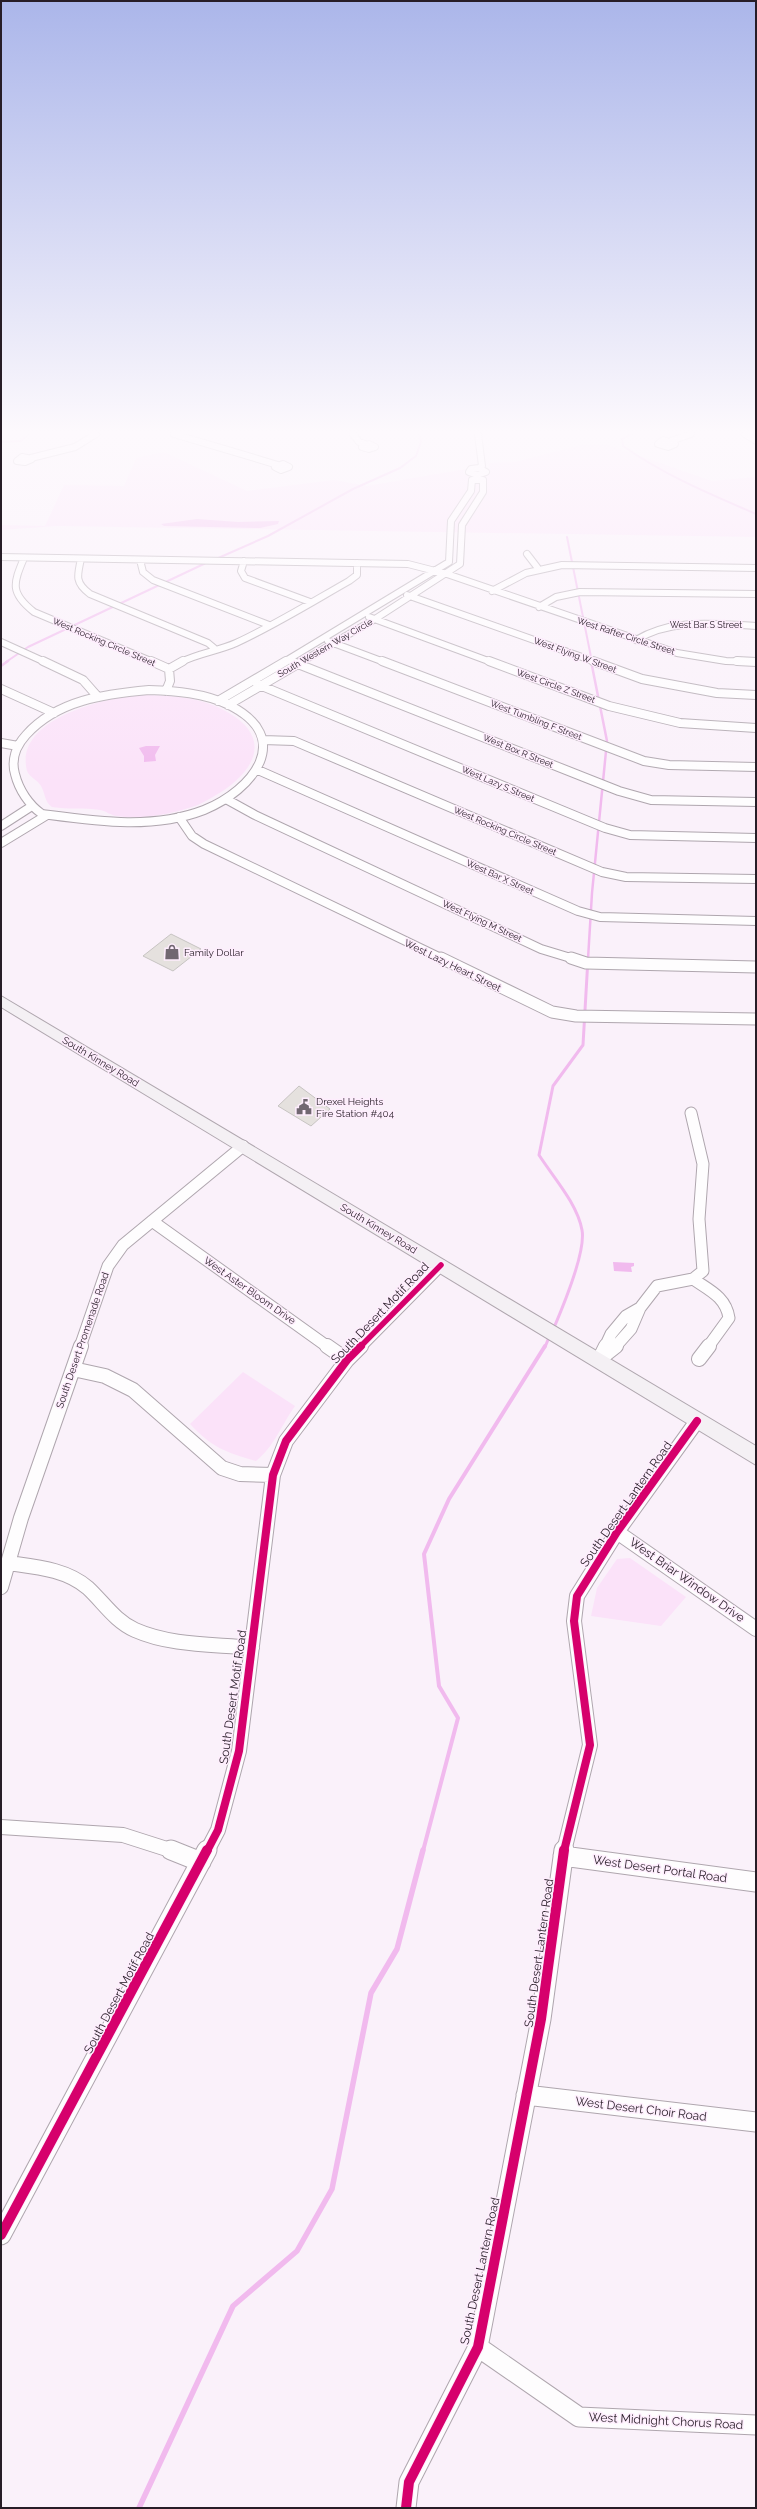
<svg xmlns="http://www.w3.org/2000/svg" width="757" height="2509" font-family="Raleway,sans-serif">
	<rect width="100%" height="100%" fill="#faf1fa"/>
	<path fill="#fbe2f9" d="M 581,445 L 608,445 L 712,481 L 756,477 L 756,537 L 57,526 L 1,530 L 1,525 L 45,526 L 64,485 L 124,486 L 136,458 L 164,452 L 247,491 L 334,480 L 367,486 L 466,469 L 463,472 L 465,475 L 483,476 L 490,474 L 489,463 L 515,462 Z
		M 135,695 C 167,695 201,696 229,713 C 278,742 248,778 211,798 C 205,801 199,805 192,807 C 170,814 141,820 117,816 C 112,816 106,811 100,810 C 84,807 68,810 52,807 C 44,801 46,795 41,786 C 38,780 29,777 27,771 C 14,720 99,700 135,695 Z
		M 243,1372 L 295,1406 C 282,1424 274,1447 256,1461 C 227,1453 211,1447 190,1424 Z
		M 630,1558 L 686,1597 L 661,1626 L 591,1616 L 597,1588 L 617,1559 Z"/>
	<path fill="#f1baee" d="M 197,519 L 238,522 L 279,521 L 278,524 L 260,528 L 164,526 L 161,524 Z
		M 146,746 L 160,746 L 155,755 L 156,761 L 144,762 L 144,756 L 139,748 Z
		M 613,1262 L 634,1263 L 634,1266 L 631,1267 L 632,1272 L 614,1271 Z"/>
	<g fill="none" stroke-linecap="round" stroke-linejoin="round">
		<path stroke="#f1baee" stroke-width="2" d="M 632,434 L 622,439 L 623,446 C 664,475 710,494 756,514
			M 1,442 L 21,441 L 29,434
			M 567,537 L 592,662
			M 216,559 L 268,536 L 353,489 L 400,468 L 416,456 L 421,442 L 419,434
			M 6,662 L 28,647 L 208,562"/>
		<path stroke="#f1baee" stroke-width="2.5" d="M 1,666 L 8,661
			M 588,959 L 592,893 L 607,741 L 591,661"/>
		<path stroke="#f1baee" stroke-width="3" d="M 553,1330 C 562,1309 586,1251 582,1230 C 577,1203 553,1177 539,1155 L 553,1086 L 583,1045 L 588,958
			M 545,1347 L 550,1335"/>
		<path stroke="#f1baee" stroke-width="4" d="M 423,1851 L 458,1718 L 439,1686 L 424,1554 L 449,1499 L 545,1346"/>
		<path stroke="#f1baee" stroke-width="5.5" d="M 139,2508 L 233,2306 L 297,2251 L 332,2189 L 371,1993 L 397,1949 L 423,1850"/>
	</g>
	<path fill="#e5e1de" stroke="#c7c4c2" d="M 171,934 L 201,949 L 173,971 L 143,956 Z
		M 299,1086 L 330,1109 L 311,1126 L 278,1106 Z"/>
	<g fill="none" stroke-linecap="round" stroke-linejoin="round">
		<defs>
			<path id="minor-far4" d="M 174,434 L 278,465
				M 353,434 L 359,442 L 365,444
				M 478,434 L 482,466 L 479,468
				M 745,434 L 756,441
				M 663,440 L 675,444 L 668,447 L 658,444 Z
				M 671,441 L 691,434
				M 369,444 L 375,447 L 369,449 L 362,447 Z
				M 22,457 L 32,459 L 25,462 L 17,461 Z
				M 31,458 L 75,447 L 96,434
				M 283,464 L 289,467 L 281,470 L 275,467 Z
				M 479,468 L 486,472 L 477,475 L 469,472 L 471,469 Z
				M 527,554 L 537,567
				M 1,557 L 408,564 L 447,574 L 677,653 L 726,661 L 756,662
				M 24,558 C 13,584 10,593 34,612 L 153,662
				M 81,559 C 77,576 75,583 90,594 L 208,643 L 214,648
				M 140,560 L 143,572 L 153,580 L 269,625
				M 244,561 L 241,571 L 245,578 L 310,602
				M 492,591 L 526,573 L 562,565 L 756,568
				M 407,595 L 596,662
				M 539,607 L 556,597 L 580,592 L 756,594
				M 369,617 L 491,662
				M 636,640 C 673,618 714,624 756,626
				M 328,641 L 384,662
				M 1,642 L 45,662
				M 181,662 C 199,653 218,651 236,643 C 275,625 312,602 349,581 L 357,575 L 357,563
				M 284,662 L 449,562 L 451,521 L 471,491 L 472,480 L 483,480 L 483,492 L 462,525 L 460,564 L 375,619 L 301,662"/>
			<path id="minor-far3" d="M 43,661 L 83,680 L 98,697
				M 151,661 L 169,669
				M 382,661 L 644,761 L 669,765 L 756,767
				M 489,661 L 609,706 L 680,723 L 756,728
				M 593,661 L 642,679 L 717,693 L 756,695
				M 737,661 L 756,662
				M 293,662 L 619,791 L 651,800 L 756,802
				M 257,684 L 605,828 L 630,835 L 756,838
				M 1,689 L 54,713
				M 149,690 C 176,691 204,693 229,705 C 295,738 253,790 204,810 C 152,830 95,821 42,814 C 29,805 19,790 15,774 C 11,760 16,746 26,735 C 57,700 105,694 149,690 Z
				M 166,691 L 170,681 L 169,669 L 183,661
				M 218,701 L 286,661
				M 228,705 L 303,661
				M 263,740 L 294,741 L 602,872 L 626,877 L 756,879
				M 1,743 L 18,746
				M 258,770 L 578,911 L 600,917 L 756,921
				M 226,799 L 255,815 L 541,949 L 574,959
				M 179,817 L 192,836 L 204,844 L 443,959
				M 1,826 L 32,806
				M 1,843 L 47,815"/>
			<path id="minor-far2" d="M 441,958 L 552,1012 L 576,1016 L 756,1019
				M 571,958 L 586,963 L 756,967
				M 152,1221 L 328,1347
				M 693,1279 C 709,1290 726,1297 729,1318 L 708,1347
				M 80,1347 L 108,1266 L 123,1245 L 243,1146
				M 360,1347 L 441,1265
				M 605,1347 L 611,1334 L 626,1316 L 640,1308 L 657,1286 L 693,1279 L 703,1271 L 699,1219 L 703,1164 L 691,1113
				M 615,1347 L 631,1329 L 640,1308"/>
			<path id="minor-far1" d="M 327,1346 L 347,1360
				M 602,1357 L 616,1346
				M 699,1359 L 709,1346
				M 599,1360 L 606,1346
				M 73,1369 L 105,1376 L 133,1390 L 222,1468 L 240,1474 L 273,1475
				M 617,1532 L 756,1629
				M 8,1563 C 36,1567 66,1569 88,1588 C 104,1603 115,1621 135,1630 C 171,1646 214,1644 252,1648
				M 1,1587 L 21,1518 L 81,1346
				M 1,1827 L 123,1835 L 173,1851
				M 207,1851 L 218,1830 L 239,1751 L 273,1475 L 286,1441 L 347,1360 L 361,1346
				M 564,1851 L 590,1745 L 574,1621 L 577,1596 L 617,1532 L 697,1421"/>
			<path id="minor" d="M 171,1850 L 201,1862
				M 563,1856 L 756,1882
				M 526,2095 L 756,2122
				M 1,2235 L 207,1850
				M 478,2347 L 579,2417 L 756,2425
				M 406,2508 L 409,2482 L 478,2347 L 541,2019 L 564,1850"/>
			<path id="secondary" d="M 1,996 L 756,1446 L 756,1465 L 1,1007 Z"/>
		</defs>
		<use href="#minor-far4" stroke="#afa6ae" stroke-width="8"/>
		<use href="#minor-far3" stroke="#afa6ae" stroke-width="10"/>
		<use href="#minor-far2" stroke="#afa6ae" stroke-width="13"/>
		<use href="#minor-far1" stroke="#afa6ae" stroke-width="16"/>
		<use href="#minor" stroke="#afa6ae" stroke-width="21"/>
		<use href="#secondary" stroke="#afa6ae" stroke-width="2"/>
		<use href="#minor-far4" stroke="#fefdfe" stroke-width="6"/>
		<use href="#minor-far3" stroke="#fefdfe" stroke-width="8"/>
		<use href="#minor-far2" stroke="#fefdfe" stroke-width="11"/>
		<use href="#minor-far1" stroke="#fefdfe" stroke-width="14"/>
		<use href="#minor" stroke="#fefdfe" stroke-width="19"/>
		<use href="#secondary" fill="#f4f0f4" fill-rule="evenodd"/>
		<defs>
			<path id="cycleway-far2" d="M 360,1347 L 441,1265"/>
			<path id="cycleway-far1" d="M 207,1851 L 218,1830 L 239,1751 L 273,1475 L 286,1441 L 347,1360 L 361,1346
				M 564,1851 L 590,1745 L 574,1621 L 577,1596 L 617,1532 L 697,1421"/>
			<path id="cycleway" d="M 1,2235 L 207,1850
				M 406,2508 L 409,2482 L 478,2347 L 541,2019 L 564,1850"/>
		</defs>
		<use href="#cycleway-far2" stroke="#feedfd" stroke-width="8"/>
		<use href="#cycleway-far1" stroke="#feedfd" stroke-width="10"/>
		<use href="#cycleway" stroke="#feedfd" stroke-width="12"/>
		<use href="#cycleway-far2" stroke="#d6006c" stroke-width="5.5"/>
		<use href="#cycleway-far1" stroke="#d6006c" stroke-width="8"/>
		<use href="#cycleway" stroke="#d6006c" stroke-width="10"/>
	</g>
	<linearGradient id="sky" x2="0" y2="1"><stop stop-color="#abb6ea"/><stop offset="0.55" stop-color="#fdf9fd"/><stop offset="1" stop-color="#fdf9fd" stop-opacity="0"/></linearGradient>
	<rect width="757" height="785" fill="url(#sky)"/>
	<defs>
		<symbol id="shop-bare" viewBox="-9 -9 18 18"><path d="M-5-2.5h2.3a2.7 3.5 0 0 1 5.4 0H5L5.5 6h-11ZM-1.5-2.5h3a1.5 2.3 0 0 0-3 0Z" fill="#716771" stroke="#feedfd" stroke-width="2.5" paint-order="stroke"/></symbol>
		<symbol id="civic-bare" viewBox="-9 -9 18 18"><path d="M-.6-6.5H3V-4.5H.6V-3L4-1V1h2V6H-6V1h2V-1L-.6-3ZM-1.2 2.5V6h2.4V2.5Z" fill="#716771" stroke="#feedfd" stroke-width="2.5" paint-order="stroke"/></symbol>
	</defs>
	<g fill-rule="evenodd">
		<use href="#shop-bare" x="161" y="941" width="22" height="22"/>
		<use href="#civic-bare" x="293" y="1096" width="22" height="22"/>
	</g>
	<g text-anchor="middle" stroke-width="3" stroke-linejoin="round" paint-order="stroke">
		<g font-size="9" fill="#271d27" stroke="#feedfd">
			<text x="706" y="628">West Bar S Street</text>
			<text transform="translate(626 636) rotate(18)" y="3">West Rafter Circle Street</text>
			<text transform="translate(104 642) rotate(23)" y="3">West Rocking Circle Street</text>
			<text transform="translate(325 648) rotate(-30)" y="3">South Western Way Circle</text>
			<text transform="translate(575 655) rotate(20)" y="3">West Flying W Street</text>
			<text transform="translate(556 686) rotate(20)" y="3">West Circle Z Street</text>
			<text transform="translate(536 720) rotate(21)" y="3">West Tumbling F Street</text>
			<text transform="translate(518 751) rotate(22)" y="3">West Box R Street</text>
			<text transform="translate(498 784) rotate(23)" y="3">West Lazy S Street</text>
			<text transform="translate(505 831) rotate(23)" y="3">West Rocking Circle Street</text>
			<text transform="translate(500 877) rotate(24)" y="3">West Bar X Street</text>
			<text transform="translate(482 921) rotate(25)" y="3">West Flying M Street</text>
		</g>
		<g font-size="10" fill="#271d27" stroke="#feedfd" text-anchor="start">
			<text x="184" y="956">Family Dollar</text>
			<text x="316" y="1105">Drexel Heights<tspan x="316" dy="12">Fire Station #404</tspan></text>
		</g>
		<g font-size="10" fill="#271d27" stroke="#feedfd">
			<text transform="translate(453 965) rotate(26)" y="4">West Lazy Heart Street</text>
			<text transform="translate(101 1061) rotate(31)" y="4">South Kinney Road</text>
			<text transform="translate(379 1228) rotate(31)" y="4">South Kinney Road</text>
			<text transform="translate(250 1290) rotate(35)" y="4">West Aster Bloom Drive</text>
			<text transform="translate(82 1340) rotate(-71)" y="4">South Desert Promenade Road</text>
		</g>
		<g font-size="12" fill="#271d27" stroke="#feedfd">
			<text transform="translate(380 1313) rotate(-46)" y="4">South Desert Motif Road</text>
			<text transform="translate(626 1504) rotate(-55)" y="4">South Desert Lantern Road</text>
			<text transform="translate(687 1580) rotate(35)" y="4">West Briar Window Drive</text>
			<text transform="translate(233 1697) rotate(-82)" y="4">South Desert Motif Road</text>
			<text transform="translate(660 1869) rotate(8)" y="4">West Desert Portal Road</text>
			<text transform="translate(539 1953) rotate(-82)" y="4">South Desert Lantern Road</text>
			<text transform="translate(119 1993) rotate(-62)" y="4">South Desert Motif Road</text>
			<text transform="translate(641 2109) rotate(7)" y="4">West Desert Choir Road</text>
			<text transform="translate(480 2271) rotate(-78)" y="4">South Desert Lantern Road</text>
			<text transform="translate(666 2421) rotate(3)" y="4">West Midnight Chorus Road</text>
		</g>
	</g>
	<rect width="757" height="2509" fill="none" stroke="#271d27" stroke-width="4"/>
</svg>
